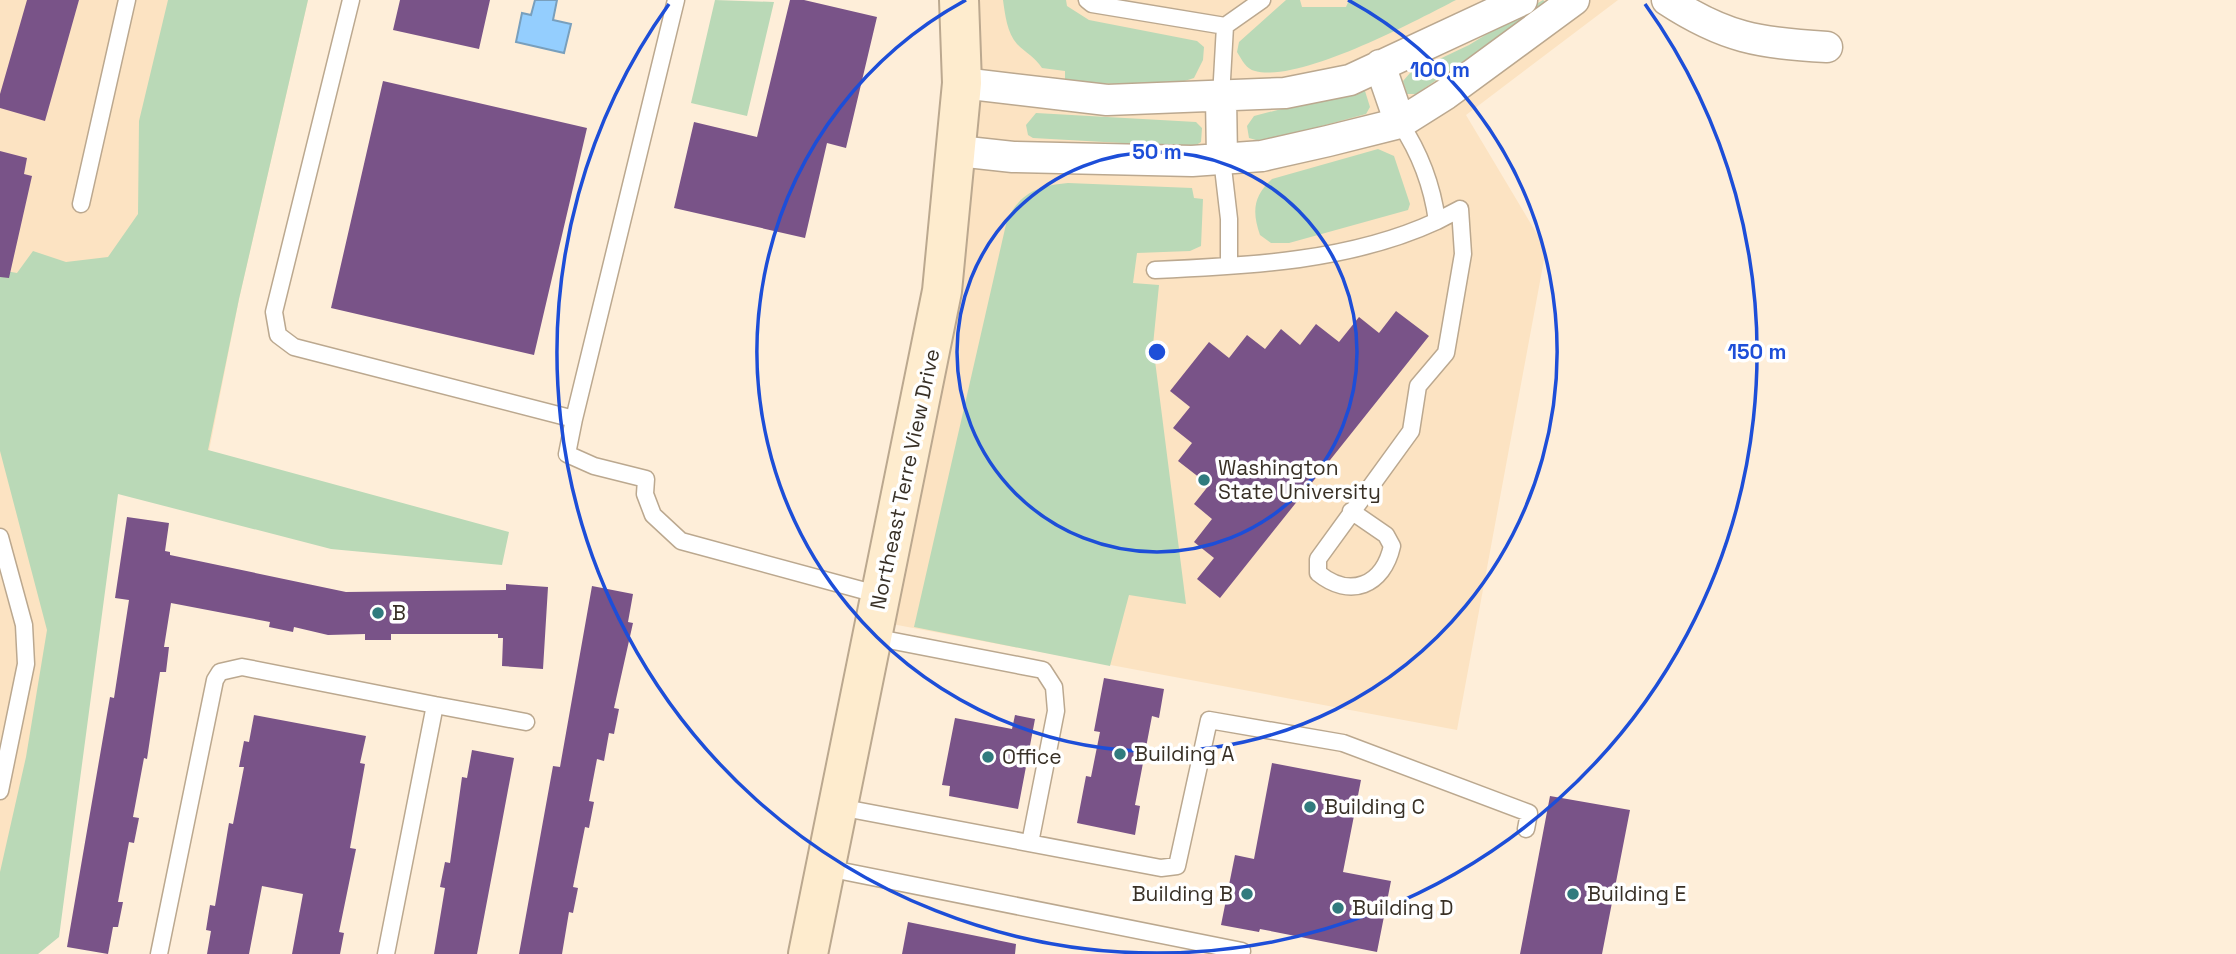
<svg xmlns="http://www.w3.org/2000/svg" width="2236" height="954" font-family="'Space Grotesk',sans-serif">
	<rect width="100%" height="100%" fill="#feeed9"/>
	<path fill="#fce3c2" d="M 0,0 L 308,0 L 239,299 L 200,497 L 76,471 L 51,648 L 0,902 Z
		M 959,0 L 1618,0 L 1466,115 L 1546,249 L 1457,730 L 876,621 L 928,365 Z"/>
	<path fill="#bad9b7" d="M 168,0 L 308,0 L 239,299 L 208,450 L 509,532 L 502,565 L 331,549 L 118,494 L 59,937 L 38,954 L 0,954 L 0,872 L 26,757 L 47,630 L 0,451 L 0,270 L 17,273 L 33,251 L 66,262 L 108,257 L 138,214 L 139,121 Z
		M 715,0 L 774,2 L 747,116 L 691,103 Z
		M 1003,0 L 1066,0 L 1067,6 L 1089,20 L 1197,41 L 1204,47 L 1203,60 L 1194,78 L 1166,87 L 1065,81 L 1065,71 L 1042,68 C 1035,57 1026,53 1017,44 C 1007,33 1005,14 1003,0 Z
		M 1286,0 L 1300,0 L 1302,7 L 1346,7 L 1349,0 L 1456,0 C 1415,21 1300,83 1255,71 C 1246,69 1242,60 1237,52 L 1239,42 Z
		M 1543,0 L 1548,4 L 1416,94 L 1407,94 L 1403,81 L 1410,73 L 1469,45 Z
		M 1359,89 L 1365,91 L 1370,107 L 1366,114 L 1263,142 L 1249,138 L 1247,126 L 1254,116 Z
		M 1036,113 L 1196,122 L 1202,128 L 1201,142 L 1193,147 L 1033,138 L 1028,135 L 1026,125 Z
		M 1378,149 L 1394,156 L 1410,204 L 1408,210 L 1289,243 L 1271,243 L 1260,235 C 1252,212 1253,196 1272,179 Z
		M 1068,183 L 1192,188 L 1194,198 L 1203,199 L 1201,246 L 1190,251 L 1137,253 L 1133,283 L 1159,285 L 1153,345 L 1186,604 L 1129,595 L 1110,666 L 914,627 L 1007,220 C 1021,192 1038,186 1068,183 Z"/>
	<path fill="#94cefe" stroke="#789fbd" stroke-width="2" d="M 535,0 L 557,0 L 553,20 L 571,24 L 564,53 L 516,42 L 522,13 L 531,15 Z"/>
	<path fill="#795388" d="M 27,0 L 79,0 L 45,121 L 0,108 L 0,94 Z
		M 400,0 L 490,0 L 479,49 L 393,30 Z
		M 790,0 L 804,0 L 877,17 L 846,148 L 827,143 L 805,238 L 674,208 L 694,122 L 757,137 Z
		M 383,81 L 587,128 L 534,355 L 331,308 Z
		M 0,151 L 27,158 L 24,174 L 32,176 L 9,278 L 0,277 Z
		M 1396,311 L 1429,336 L 1220,598 L 1197,579 L 1214,558 L 1194,542 L 1212,519 L 1194,504 L 1209,485 L 1178,461 L 1192,443 L 1173,428 L 1190,407 L 1170,391 L 1209,342 L 1229,358 L 1247,335 L 1265,349 L 1281,329 L 1300,345 L 1316,324 L 1339,342 L 1359,317 L 1379,333 Z
		M 127,517 L 169,523 L 165,551 L 170,552 L 170,555 L 346,592 L 506,590 L 506,584 L 548,587 L 543,669 L 502,666 L 503,638 L 498,638 L 498,634 L 391,634 L 391,640 L 365,640 L 365,634 L 328,635 L 294,627 L 293,632 L 269,627 L 270,622 L 171,603 L 164,647 L 169,647 L 166,672 L 160,672 L 147,759 L 144,758 L 133,817 L 139,818 L 134,843 L 129,842 L 118,902 L 123,902 L 118,927 L 113,927 L 108,954 L 67,947 L 110,697 L 114,698 L 129,600 L 115,598 Z
		M 592,586 L 633,594 L 628,622 L 633,623 L 614,708 L 619,709 L 614,734 L 609,733 L 604,761 L 597,759 L 589,801 L 594,802 L 589,828 L 585,827 L 573,887 L 578,888 L 573,913 L 569,912 L 562,954 L 519,954 L 553,766 L 560,767 Z
		M 1104,678 L 1164,689 L 1159,718 L 1152,716 L 1135,805 L 1140,806 L 1135,835 L 1077,823 L 1086,776 L 1091,777 L 1100,732 L 1094,731 Z
		M 254,715 L 366,736 L 360,763 L 365,764 L 350,848 L 356,849 L 339,932 L 344,933 L 340,954 L 292,954 L 303,894 L 262,886 L 249,954 L 207,954 L 211,931 L 206,930 L 210,905 L 215,906 L 229,823 L 233,824 L 244,767 L 239,767 L 244,741 L 249,742 Z
		M 1015,715 L 1035,719 L 1018,809 L 949,796 L 950,786 L 942,785 L 955,718 L 1012,729 Z
		M 472,750 L 514,758 L 499,838 L 477,954 L 434,954 L 445,888 L 440,887 L 445,862 L 450,863 L 462,777 L 467,778 Z
		M 1272,763 L 1361,780 L 1343,872 L 1391,881 L 1377,952 L 1260,929 L 1259,932 L 1221,925 L 1235,855 L 1254,859 Z
		M 1550,796 L 1630,810 L 1602,954 L 1520,954 Z
		M 908,922 L 1016,944 L 1015,954 L 902,954 Z"/>
	<g fill="none" stroke-linecap="round" stroke-linejoin="round">
		<defs>
			<path id="service" d="M 351,0 L 274,312 L 278,335 L 294,347 L 574,419 L 676,0
				M 1087,0 L 1092,4 L 1225,26 L 1221,97
				M 1225,26 L 1262,0
				M 1222,159 L 1229,219 L 1229,265
				M 81,204 L 127,0
				M 1155,270 C 1249,266 1351,261 1437,221
				M 574,419 L 567,454 L 594,466 L 646,479 L 645,494 L 653,515 L 681,541 L 880,595
				M 1351,511 L 1386,535 L 1392,546 C 1383,586 1350,599 1318,573 L 1318,559 L 1411,431 L 1418,386 L 1446,353 L 1463,254 L 1460,209 L 1437,221 C 1432,184 1420,153 1400,123
				M 0,537 L 24,625 L 26,664 L 0,791
				M 873,637 L 1043,670 L 1054,687 L 1056,711 L 1030,843
				M 435,705 L 526,722
				M 839,807 L 1161,868 L 1177,866 L 1209,720 L 1343,743 L 1529,813 L 1526,829
				M 827,868 L 1242,951
				M 159,954 L 215,680 L 220,672 L 242,667 L 435,705 L 386,954"/>
			<path id="minor" d="M 1667,0 C 1725,38 1759,43 1827,47
				M 1380,65 L 1400,123
				M 962,83 L 1107,100 L 1285,93 L 1350,80 L 1522,0
				M 1221,97 L 1222,159
				M 958,151 L 1013,157 L 1192,161 L 1262,156 L 1328,141 L 1400,123 L 1446,94 L 1574,0"/>
			<path id="secondary" d="M 808,954 L 942,291 L 962,83 L 959,0"/>
		</defs>
		<use href="#service" stroke="#bba88f" stroke-width="19"/>
		<use href="#minor" stroke="#bba88f" stroke-width="33"/>
		<use href="#secondary" stroke="#bba88f" stroke-width="42"/>
		<use href="#service" stroke="#fff" stroke-width="16"/>
		<use href="#minor" stroke="#fff" stroke-width="30"/>
		<use href="#secondary" stroke="#feecce" stroke-width="38"/>
	</g>
	<g fill="none" stroke="#1d4ed8" stroke-width="3.5">
		<circle cx="1157" cy="352" r="200"/>
		<path d="M1348 0A400 400 0 1 1 966 0"/>
		<path d="M1645 4A600 600 0 1 1 669 4"/>
	</g>
	<g fill="#317b7e" stroke="#fff" stroke-width="2.5">
		<circle cx="1204" cy="480" r="7"/>
		<circle cx="378" cy="613" r="7"/>
		<circle cx="1120" cy="754" r="7"/>
		<circle cx="988" cy="757" r="7"/>
		<circle cx="1310" cy="807" r="7"/>
		<circle cx="1247" cy="894" r="7"/>
		<circle cx="1573" cy="894" r="7"/>
		<circle cx="1338" cy="908" r="7"/>
	</g>
	<g text-anchor="middle" stroke-width="7" stroke-linejoin="round" paint-order="stroke">
		<g font-size="21" fill="#383026" stroke="#fff" text-anchor="start">
			<text x="1218" y="475">Washington<tspan x="1218" dy="24">State University</tspan></text>
			<text x="392" y="620">B</text>
			<text x="1134" y="761">Building A</text>
			<text x="1002" y="764">Office</text>
			<text x="1324" y="814">Building C</text>
			<text x="1233" y="901" text-anchor="end">Building B</text>
			<text x="1587" y="901">Building E</text>
			<text x="1352" y="915">Building D</text>
		</g>
		<g font-size="21" fill="#383026" stroke="#fff">
			<text transform="translate(905 479) rotate(-78)" y="7">Northeast Terre View Drive</text>
		</g>
	</g>
	<circle cx="1157" cy="352" r="10" fill="#1d4ed8" stroke="#fff" stroke-width="3.5"/>
	<g font-size="21" text-anchor="middle" font-weight="bold" fill="#1d4ed8" stroke="#fff" stroke-width="7" stroke-linejoin="round" paint-order="stroke">
		<text x="1440" y="77">100 m</text>
		<text x="1157" y="159">50 m</text>
		<text x="1757" y="359">150 m</text>
	</g>
</svg>
